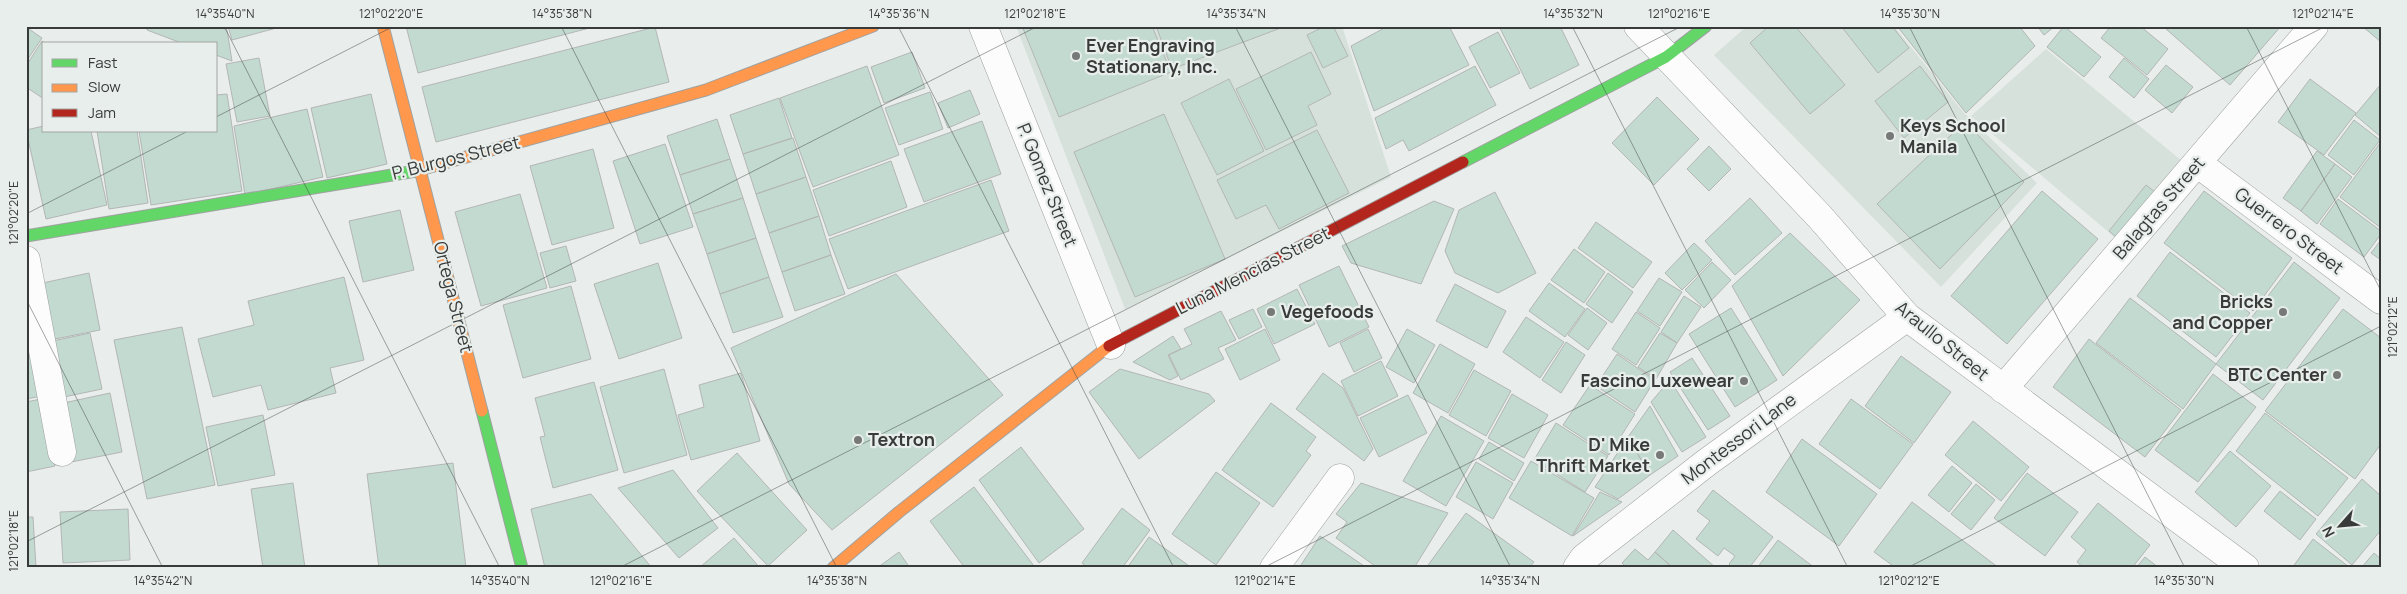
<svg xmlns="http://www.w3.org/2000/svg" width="2407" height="594" font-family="Manrope,sans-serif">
	<rect width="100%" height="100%" fill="#e9edeb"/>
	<path fill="#d7e1dc" d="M 1016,26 L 1342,26 L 1391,177 L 1125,309 Z
		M 1747,26 L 1894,26 L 1964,113 L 2037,183 L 1941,287 L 1714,55 Z
		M 2046,49 L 2182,161 L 2118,240 L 1971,116 Z"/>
	<path fill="#c3dad1" stroke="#b3b6b5" d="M 147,26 L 217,26 L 227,30 L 232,61 L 216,55 L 216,44 L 184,44 L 147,30 Z
		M 228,26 L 284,26 L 232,40 Z
		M 406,26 L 597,26 L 418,73 Z
		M 1022,26 L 1152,26 L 1171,72 L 1059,117 Z
		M 1156,26 L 1286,26 L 1172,69 Z
		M 1325,26 L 1333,26 L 1348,56 L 1323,68 L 1307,35 Z
		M 1388,26 L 1449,26 L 1469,65 L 1374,111 L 1351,46 Z
		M 1499,26 L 1560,26 L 1579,65 L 1530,89 Z
		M 1769,26 L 1795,26 L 1845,85 L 1810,114 L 1750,43 Z
		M 1841,26 L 1892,26 L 1909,48 L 1878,73 Z
		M 1897,26 L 2019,26 L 2035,46 L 1966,113 Z
		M 2037,26 L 2055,26 L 2044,35 Z
		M 2064,26 L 2101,57 L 2084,77 L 2047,47 Z
		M 2111,26 L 2140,26 L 2168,49 L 2147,75 L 2101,38 Z
		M 2169,26 L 2281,26 L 2230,85 L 2166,29 Z
		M 2362,26 L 2381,26 L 2381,42 Z
		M 26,27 L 42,38 L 26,62 Z
		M 655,27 L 669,82 L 436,142 L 422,87 Z
		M 1498,32 L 1520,73 L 1490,88 L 1469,47 Z
		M 42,41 L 47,44 L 44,44 L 44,99 L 26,87 L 26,66 Z
		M 912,52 L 925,88 L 884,103 L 871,67 Z
		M 1311,52 L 1331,94 L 1308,106 L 1317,125 L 1266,150 L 1236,89 Z
		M 259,58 L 270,116 L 237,122 L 226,64 Z
		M 2124,58 L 2149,79 L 2134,98 L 2109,77 Z
		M 2166,65 L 2193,87 L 2172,113 L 2145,90 Z
		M 867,66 L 899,155 L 813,187 L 780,98 Z
		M 1475,66 L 1496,105 L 1409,151 L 1403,140 L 1386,149 L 1375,118 Z
		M 1920,66 L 1948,102 L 1904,138 L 1875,101 Z
		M 1229,79 L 1264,151 L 1217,175 L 1181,103 Z
		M 2310,79 L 2356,113 L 2324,155 L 2278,122 Z
		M 2381,84 L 2381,137 L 2355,115 Z
		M 970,90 L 980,114 L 948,128 L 938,103 Z
		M 930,92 L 943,129 L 899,145 L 885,108 Z
		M 227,94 L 242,191 L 151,205 L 139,131 L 216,131 L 216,95 Z
		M 371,94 L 387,164 L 327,178 L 311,108 Z
		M 1657,97 L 1699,139 L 1654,185 L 1612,143 Z
		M 779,98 L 792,138 L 743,154 L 730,115 Z
		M 307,109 L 323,177 L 245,195 L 234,126 Z
		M 1164,114 L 1225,259 L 1135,297 L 1074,152 Z
		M 717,119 L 730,159 L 680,175 L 667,136 Z
		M 2354,120 L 2380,140 L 2354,175 L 2328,155 Z
		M 982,121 L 1001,174 L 924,202 L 904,149 Z
		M 1965,122 L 2024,182 L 1940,269 L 1877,204 Z
		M 44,126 L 44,131 L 91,131 L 107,205 L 46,219 L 26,130 Z
		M 1317,130 L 1349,193 L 1279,229 L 1266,205 L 1236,219 L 1217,180 Z
		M 97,131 L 137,131 L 148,203 L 109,209 Z
		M 793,138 L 806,177 L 756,194 L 743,154 Z
		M 2380,143 L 2381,143 L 2381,228 L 2340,197 Z
		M 665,144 L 693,227 L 640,244 L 613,161 Z
		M 1709,146 L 1731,169 L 1709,191 L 1687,169 Z
		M 593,149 L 614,228 L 552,245 L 530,166 Z
		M 2317,151 L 2335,164 L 2301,211 L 2283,198 Z
		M 730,159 L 743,198 L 693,214 L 680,175 Z
		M 891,161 L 907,207 L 829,236 L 813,190 Z
		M 2335,164 L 2352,177 L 2317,224 L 2301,211 Z
		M 806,177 L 819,216 L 769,233 L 756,194 Z
		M 991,180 L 1009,231 L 848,289 L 829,239 Z
		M 2146,185 L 2155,192 L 2117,238 L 2109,231 Z
		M 2042,191 L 2098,239 L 2007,344 L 1951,296 Z
		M 2204,191 L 2292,258 L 2253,311 L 2164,243 Z
		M 1495,192 L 1536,273 L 1498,293 L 1455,273 L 1445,251 L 1459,210 Z
		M 520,194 L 547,288 L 481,306 L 455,212 Z
		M 743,198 L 756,238 L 707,254 L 693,214 Z
		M 1750,198 L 1782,233 L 1735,275 L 1705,241 Z
		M 2338,199 L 2381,231 L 2381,234 L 2364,257 L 2320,224 Z
		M 1434,201 L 1454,209 L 1421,284 L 1351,263 L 1342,246 Z
		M 400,210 L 414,270 L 363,282 L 349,221 Z
		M 819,216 L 831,255 L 782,272 L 769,233 Z
		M 1596,222 L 1652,262 L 1633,288 L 1578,248 Z
		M 1790,233 L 1860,300 L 1783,376 L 1732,286 Z
		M 756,238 L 769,277 L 720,294 L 707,254 Z
		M 2381,240 L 2381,260 L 2371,253 Z
		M 1694,243 L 1712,260 L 1682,290 L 1665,273 Z
		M 566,246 L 576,281 L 550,288 L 540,253 Z
		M 1574,249 L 1605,272 L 1584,303 L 1551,280 Z
		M 2170,252 L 2250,313 L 2216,357 L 2137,296 Z
		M 831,255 L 845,294 L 795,311 L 782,272 Z
		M 1712,262 L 1731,280 L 1704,308 L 1685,290 Z
		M 2294,262 L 2340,298 L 2263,400 L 2216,364 Z
		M 658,263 L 682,338 L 619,359 L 594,284 Z
		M 1339,266 L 1369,327 L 1329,347 L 1299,285 Z
		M 89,273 L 100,330 L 50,340 L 38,284 Z
		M 1608,273 L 1633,292 L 1612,323 L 1586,304 Z
		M 896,274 L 1003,395 L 832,530 L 789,484 L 731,348 Z
		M 344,277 L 364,360 L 330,368 L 336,393 L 268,410 L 261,385 L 213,397 L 198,339 L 254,325 L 248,301 Z
		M 769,277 L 783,317 L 733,333 L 720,294 Z
		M 1659,278 L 1682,292 L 1660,326 L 1637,311 Z
		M 1549,283 L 1585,309 L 1565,337 L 1529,311 Z
		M 1455,284 L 1506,311 L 1487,348 L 1436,321 Z
		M 571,286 L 591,359 L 523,378 L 503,305 Z
		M 1297,289 L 1315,324 L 1274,344 L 1257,309 Z
		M 1684,296 L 1701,307 L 1677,343 L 1661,332 Z
		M 2130,298 L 2216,364 L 2183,409 L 2096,343 Z
		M 1587,308 L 1607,323 L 1588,350 L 1568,335 Z
		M 1731,308 L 1777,380 L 1735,407 L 1689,334 Z
		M 1253,309 L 1262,327 L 1239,339 L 1229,320 Z
		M 2343,309 L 2381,338 L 2381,444 L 2355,479 L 2265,411 Z
		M 1221,311 L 1236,340 L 1218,348 L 1224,359 L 1181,380 L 1169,355 L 1192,344 L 1184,329 Z
		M 1636,312 L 1660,328 L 1636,365 L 1612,349 Z
		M 1526,317 L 1564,342 L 1540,378 L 1503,352 Z
		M 182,327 L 215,485 L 147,499 L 114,340 Z
		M 1265,329 L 1280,360 L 1240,380 L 1225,349 Z
		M 1368,329 L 1382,358 L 1354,372 L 1340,343 Z
		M 1407,329 L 1435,345 L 1414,383 L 1386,367 Z
		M 90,333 L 102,389 L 59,398 L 48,342 Z
		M 1660,333 L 1677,343 L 1656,379 L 1638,367 Z
		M 1173,336 L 1181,349 L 1168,355 L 1178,376 L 1170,380 L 1133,362 Z
		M 2089,339 L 2181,410 L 2145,457 L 2053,387 Z
		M 1566,342 L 1585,355 L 1561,393 L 1542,380 Z
		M 1440,344 L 1475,364 L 1448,413 L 1413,393 Z
		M 33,349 L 42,396 L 26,399 L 26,350 Z
		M 1617,354 L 1655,380 L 1635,412 L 1596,386 Z
		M 1901,356 L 1951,392 L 1914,443 L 1865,406 Z
		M 1692,358 L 1730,416 L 1708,430 L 1670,372 Z
		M 1381,361 L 1398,396 L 1358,416 L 1341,381 Z
		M 664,369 L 687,455 L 624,473 L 600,387 Z
		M 1120,369 L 1209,394 L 1215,401 L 1139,459 L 1089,392 Z
		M 1474,370 L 1511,391 L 1486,436 L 1449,415 Z
		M 741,373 L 760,441 L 691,460 L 678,415 L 704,407 L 699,385 Z
		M 1323,373 L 1343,388 L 1373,449 L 1364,461 L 1296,409 Z
		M 2213,374 L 2256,407 L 2198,482 L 2155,450 Z
		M 1670,380 L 1706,437 L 1682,452 L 1651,402 Z
		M 594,382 L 618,470 L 553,488 L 540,437 L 545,436 L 535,398 Z
		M 1590,385 L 1635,414 L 1609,455 L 1563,425 Z
		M 110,393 L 122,452 L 71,462 L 59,404 Z
		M 1512,394 L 1548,415 L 1524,458 L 1488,438 Z
		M 1408,395 L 1427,433 L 1379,457 L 1360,418 Z
		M 41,399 L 55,466 L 26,472 L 26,402 Z
		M 1851,399 L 1913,444 L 1880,489 L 1819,444 Z
		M 1271,403 L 1316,437 L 1306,451 L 1311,455 L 1273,507 L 1222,470 Z
		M 1650,406 L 1678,456 L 1650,475 L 1628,437 Z
		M 2265,413 L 2348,478 L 2318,516 L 2236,451 Z
		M 263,415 L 275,475 L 218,486 L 206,427 Z
		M 1441,416 L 1484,441 L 1446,506 L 1403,481 Z
		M 1973,421 L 2029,467 L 2001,501 L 1945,455 Z
		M 1556,423 L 1608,456 L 1585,492 L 1534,460 Z
		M 1628,437 L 1650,475 L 1618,499 L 1595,487 Z
		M 1802,439 L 1877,494 L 1839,546 L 1766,492 Z
		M 1489,442 L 1524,463 L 1514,481 L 1479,459 Z
		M 1021,447 L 1084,529 L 1039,563 L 979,480 Z
		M 2230,451 L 2271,486 L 2236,527 L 2195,492 Z
		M 737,453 L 807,530 L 768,566 L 697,491 Z
		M 1531,461 L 1594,498 L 1572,536 L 1509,498 Z
		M 1476,462 L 1513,483 L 1493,519 L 1456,497 Z
		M 453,463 L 466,568 L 379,568 L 367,474 Z
		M 1952,466 L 1972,483 L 1949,512 L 1928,495 Z
		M 673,470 L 718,528 L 679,558 L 618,488 Z
		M 1216,472 L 1260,503 L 1216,565 L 1172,534 Z
		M 2027,473 L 2078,512 L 2045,556 L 1994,518 Z
		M 2362,479 L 2381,496 L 2381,530 L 2352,565 L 2316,534 Z
		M 293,483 L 305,568 L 263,568 L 251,489 Z
		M 1361,483 L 1448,513 L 1414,568 L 1378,568 L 1336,538 L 1347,522 L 1336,514 Z
		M 1976,484 L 1995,500 L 1971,530 L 1951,514 Z
		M 974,487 L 1034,566 L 1031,568 L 965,568 L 930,521 Z
		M 1713,490 L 1773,537 L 1749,568 L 1733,568 L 1729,564 L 1735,556 L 1724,548 L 1718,556 L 1696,539 L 1710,521 L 1697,511 Z
		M 2280,491 L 2316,519 L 2300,540 L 2264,511 Z
		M 1600,492 L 1622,502 L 1573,536 L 1585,517 Z
		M 591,494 L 652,568 L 545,568 L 531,509 Z
		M 1912,502 L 1999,568 L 1896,568 L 1874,552 Z
		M 2098,503 L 2150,545 L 2132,568 L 2084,568 L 2077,562 L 2086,550 L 2071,537 Z
		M 1122,508 L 1150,530 L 1122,568 L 1088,568 L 1082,563 Z
		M 128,509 L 130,560 L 63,563 L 60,512 Z
		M 1466,513 L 1534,562 L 1529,568 L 1426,568 Z
		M 26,517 L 33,517 L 36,568 L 26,568 Z
		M 1673,530 L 1716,568 L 1673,568 L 1655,552 Z
		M 1320,536 L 1367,568 L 1299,568 Z
		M 1149,537 L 1192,568 L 1127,568 Z
		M 734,538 L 760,568 L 699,568 Z
		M 2313,539 L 2349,567 L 2349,568 L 2292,568 Z
		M 1778,540 L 1815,568 L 1757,568 Z
		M 1635,549 L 1648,560 L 1655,552 L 1673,568 L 1627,568 L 1622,563 Z
		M 899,552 L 910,568 L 877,568 Z
		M 2374,553 L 2381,559 L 2381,568 L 2361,568 Z
		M 2145,557 L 2159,568 L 2136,568 Z"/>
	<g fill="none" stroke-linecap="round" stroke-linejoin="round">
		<defs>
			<path id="street" d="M 983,26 L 1111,345
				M 1638,26 L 1820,217 L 1907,317 L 2245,568
				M 2197,163 L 2381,300
				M 26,260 L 62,452
				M 2003,389 L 2314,26
				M 1274,568 L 1340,478
				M 1577,568 L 1584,558 L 1706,463 L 1907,317"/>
			<path id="fast" d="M 1463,162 L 1666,57 L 1706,26
				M 26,236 L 416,171
				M 482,411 L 522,568"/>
			<path id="slow" d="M 383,26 L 482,411
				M 416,171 L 706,90 L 873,26
				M 833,568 L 899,512 L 1109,346"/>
			<path id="jam" d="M 1109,346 L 1463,162"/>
		</defs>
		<use href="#street" stroke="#9fa2a1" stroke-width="29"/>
		<use href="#fast" stroke="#9fa2a1" stroke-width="13"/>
		<use href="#slow" stroke="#9fa2a1" stroke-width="13"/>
		<use href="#jam" stroke="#9fa2a1" stroke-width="13"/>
		<use href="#street" stroke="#fcfcfc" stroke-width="28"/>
		<use href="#fast" stroke="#63d668" stroke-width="11"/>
		<use href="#slow" stroke="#ff974d" stroke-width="11"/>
		<use href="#jam" stroke="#b3261e" stroke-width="11"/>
	</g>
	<path fill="none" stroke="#383b39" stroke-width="1" stroke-opacity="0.45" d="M 224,26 L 500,568M 561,26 L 837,568M 898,26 L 1174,568M 1235,26 L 1511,568M 1572,26 L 1848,568M 1909,26 L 2185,568M 2246,26 L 2381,291M 216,117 L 394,26M 26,214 L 188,131M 26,299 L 163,568M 26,542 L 1038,26M 619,568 L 1682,26M 1263,568 L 2326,26M 1907,568 L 2381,326"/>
	<g fill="#767977" stroke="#e8eeeb" stroke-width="2">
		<circle cx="1076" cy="56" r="5"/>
		<circle cx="1890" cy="136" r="5"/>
		<circle cx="1271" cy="312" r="5"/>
		<circle cx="2283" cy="312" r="5"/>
		<circle cx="2337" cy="375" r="5"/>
		<circle cx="1744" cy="381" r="5"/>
		<circle cx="858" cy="440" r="5"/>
		<circle cx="1660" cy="455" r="5"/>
	</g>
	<g text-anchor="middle" stroke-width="4.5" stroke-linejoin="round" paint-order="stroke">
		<g font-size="18" font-weight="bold" fill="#383b39" stroke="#e8eeeb" text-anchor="start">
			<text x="1086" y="52">Ever Engraving<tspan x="1086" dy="21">Stationary, Inc.</tspan></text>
			<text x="1900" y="132">Keys School<tspan x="1900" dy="21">Manila</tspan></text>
			<text x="2273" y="308" text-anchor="end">Bricks<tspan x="2273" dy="21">and Copper</tspan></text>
			<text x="1281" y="318">Vegefoods</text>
			<text x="2327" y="381" text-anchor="end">BTC Center</text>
			<text x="1734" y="387" text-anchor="end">Fascino Luxewear</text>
			<text x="868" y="446">Textron</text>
			<text x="1650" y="451" text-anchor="end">D' Mike<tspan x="1650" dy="21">Thrift Market</tspan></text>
		</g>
		<g font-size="18" fill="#383b39" stroke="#e8eeeb">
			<text transform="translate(456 158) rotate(-14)" y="6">P. Burgos Street</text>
			<text transform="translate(1047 185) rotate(68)" y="6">P. Gomez Street</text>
			<text transform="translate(2159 208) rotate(-49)" y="6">Balagtas Street</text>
			<text transform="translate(2289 231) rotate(37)" y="6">Guerrero Street</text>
			<text transform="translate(1253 271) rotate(-27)" y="6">Luna Mencias Street</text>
			<text transform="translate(453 297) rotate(76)" y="6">Ortega Street</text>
			<text transform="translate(1942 341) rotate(39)" y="6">Araullo Street</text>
			<text transform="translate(1739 439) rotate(-37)" y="6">Montessori Lane</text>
		</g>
	</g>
	<rect width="2407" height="594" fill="none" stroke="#e8eeeb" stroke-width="55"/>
	<rect x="42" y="42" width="175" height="90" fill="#e8eeeb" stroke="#a2a6a4"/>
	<rect x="52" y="59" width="25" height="8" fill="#63d668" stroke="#a2a6a4"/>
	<text x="88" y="68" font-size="15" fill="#383b39">Fast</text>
	<rect x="52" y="84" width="25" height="8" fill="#ff974d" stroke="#a2a6a4"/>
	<text x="88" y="92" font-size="15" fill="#383b39">Slow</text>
	<rect x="52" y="109" width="25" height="8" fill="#b3261e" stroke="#a2a6a4"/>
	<text x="88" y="118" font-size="15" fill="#383b39">Jam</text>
	<g transform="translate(2340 526) rotate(243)" stroke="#e8eeeb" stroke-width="4" paint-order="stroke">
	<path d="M0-4L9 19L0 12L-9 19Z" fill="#383b39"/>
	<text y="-8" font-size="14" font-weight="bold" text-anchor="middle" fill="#383b39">N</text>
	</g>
	<rect x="28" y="28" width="2352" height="538" fill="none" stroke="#383b39" stroke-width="2"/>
	<g font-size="12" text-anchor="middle" fill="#383b39">
		<text x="225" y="18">14°35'40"N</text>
		<text x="391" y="18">121°02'20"E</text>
		<text x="562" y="18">14°35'38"N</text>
		<text x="899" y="18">14°35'36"N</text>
		<text x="1035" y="18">121°02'18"E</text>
		<text x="1236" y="18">14°35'34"N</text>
		<text x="1573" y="18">14°35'32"N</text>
		<text x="1679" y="18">121°02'16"E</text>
		<text x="1910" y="18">14°35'30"N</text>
		<text x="2323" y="18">121°02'14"E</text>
		<text transform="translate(14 213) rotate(-90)" y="4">121°02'20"E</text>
		<text transform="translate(2393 327) rotate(-90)" y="4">121°02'12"E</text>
		<text transform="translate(14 541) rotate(-90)" y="4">121°02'18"E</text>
		<text x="163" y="585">14°35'42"N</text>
		<text x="500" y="585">14°35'40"N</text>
		<text x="621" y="585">121°02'16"E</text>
		<text x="837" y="585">14°35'38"N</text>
		<text x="1265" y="585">121°02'14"E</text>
		<text x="1510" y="585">14°35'34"N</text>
		<text x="1909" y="585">121°02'12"E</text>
		<text x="2184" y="585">14°35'30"N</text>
	</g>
</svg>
